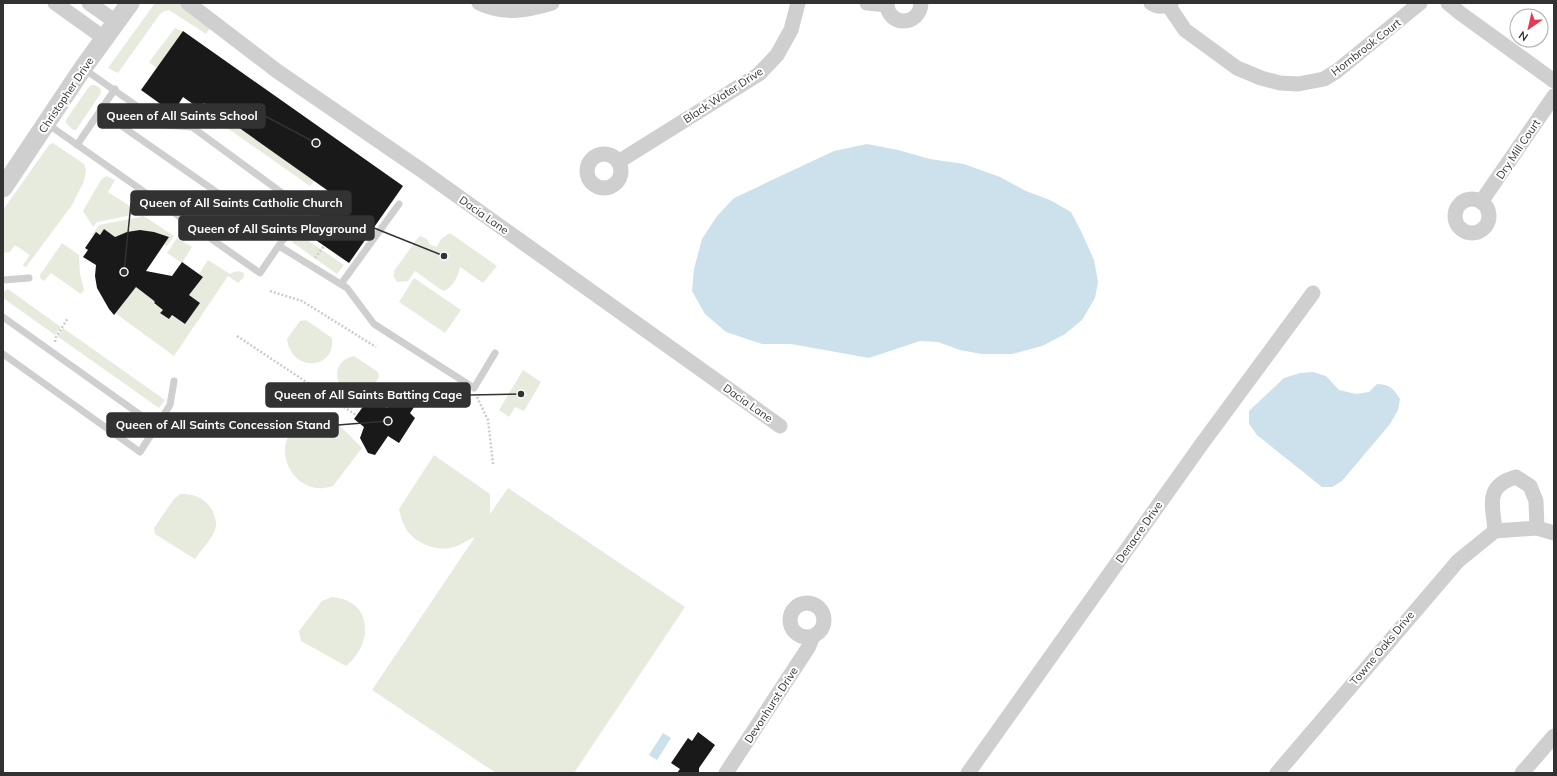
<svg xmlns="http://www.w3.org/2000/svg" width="1557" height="776" font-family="Mulish,sans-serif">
	<rect width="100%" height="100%" fill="#fff"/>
	<path fill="#e6ebde" d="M 155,3 L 182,3 L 212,26 L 206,34 L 169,10 L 164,11 L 160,14 L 118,73 L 108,68 Z
		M 175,28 L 183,31 L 157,68 L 149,62 Z
		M 91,85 L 95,85 L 100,88 L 101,93 L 76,130 L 73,130 L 66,123 L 66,120 L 88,88 Z
		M 204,103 L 314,181 L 310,186 L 200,109 Z
		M 53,143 L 84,164 L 86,170 L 84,181 L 72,205 L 26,267 L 23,266 L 23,265 L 30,255 L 15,245 L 10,252 L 5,253 L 3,251 L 3,210 L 49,145 Z
		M 106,176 L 115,180 L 108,192 L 139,212 L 137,214 L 97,222 L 93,227 L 83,211 L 101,180 Z
		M 142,215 L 174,236 L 167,246 L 164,245 L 169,237 C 148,230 136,228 115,237 L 104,229 L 100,235 L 96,233 L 94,236 L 92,235 L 99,225 L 140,217 Z
		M 297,233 L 344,265 L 337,274 L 292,242 Z
		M 450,233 L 497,266 L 483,283 L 460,267 C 459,275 452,289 443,291 L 415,271 L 408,281 L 397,282 L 394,277 L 394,271 L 417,239 L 420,236 L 427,239 L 430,245 L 437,247 L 441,239 Z
		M 177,238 L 192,247 L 182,263 L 167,253 Z
		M 62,243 L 79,255 L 80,274 L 84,290 L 81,294 L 51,273 L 44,281 L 40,278 L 40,275 Z
		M 208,260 L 230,274 C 235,271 238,270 244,273 L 244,277 L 238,283 L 228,276 L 174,356 L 115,313 L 136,287 L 155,297 L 153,300 L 155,302 L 154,304 L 163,310 L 160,313 L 169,319 L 172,315 L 185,324 L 200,303 L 189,295 L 202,277 L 199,274 Z
		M 414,278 L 461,310 L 445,333 L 399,302 Z
		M 8,289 L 61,327 L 55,335 L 3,298 C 3,293 4,290 8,289 Z
		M 306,320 L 332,338 C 336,369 292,374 287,339 L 300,321 Z
		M 63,328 L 165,400 L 159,408 L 57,336 Z
		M 354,356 L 378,372 L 379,377 C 375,383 371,392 366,395 C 346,408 319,365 354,356 Z
		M 523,370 L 541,382 L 524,411 L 515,407 L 509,417 L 499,410 Z
		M 317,414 L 332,418 L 362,448 L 333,486 C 291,501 258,433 317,414 Z
		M 434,455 L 490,494 L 490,514 L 508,488 L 685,607 L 574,773 L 496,773 L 372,690 L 475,537 C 467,540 459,547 450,548 C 433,551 412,541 405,527 C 402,521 400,515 399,509 Z
		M 180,494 C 196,493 209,500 214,515 C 216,520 217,525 215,530 C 211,540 201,550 195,559 L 155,534 L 154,528 L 174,499 Z
		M 332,597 C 373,600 374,644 346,666 L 301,641 L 299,631 L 322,601 Z"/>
	<path fill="#cce1eb" d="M 867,144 L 898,150 L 930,159 L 964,164 L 1000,177 L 1026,191 L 1050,200 L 1071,212 L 1081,231 L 1094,260 L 1098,282 L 1095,298 L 1082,320 L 1065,334 L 1042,346 L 1012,354 L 981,354 L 960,350 L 938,342 L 920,341 L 869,358 L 791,344 L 762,344 L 726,332 L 705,314 L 692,291 L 694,269 L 702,239 L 717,216 L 734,198 L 834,151 Z
		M 1313,372 L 1326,376 L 1339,390 L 1356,394 L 1369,392 L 1377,384 C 1389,384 1394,389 1400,399 L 1398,410 L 1390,424 L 1342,481 L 1332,487 L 1322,487 L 1257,435 L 1249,424 L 1249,411 L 1284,378 L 1300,373 Z
		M 663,733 L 671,738 L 657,760 L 649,755 Z"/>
	<path fill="#191919" d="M 183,31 L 403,186 L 349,263 L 307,234 L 334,195 L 204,103 L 200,109 L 183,97 L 173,113 L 141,90 Z
		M 104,229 L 115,237 L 127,232 L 140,230 L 154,232 L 169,237 L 146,271 L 172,276 L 182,262 L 203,277 L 189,295 L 200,303 L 185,324 L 172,315 L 169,319 L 160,313 L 163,310 L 154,303 L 155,302 L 153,300 L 136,287 L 114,315 L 109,309 L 97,288 L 95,276 L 96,265 L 83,257 L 88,250 L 85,248 L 96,232 L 100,235 Z
		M 405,386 L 421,397 L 410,413 L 415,418 L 399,443 L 388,436 L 375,455 L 368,453 L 360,438 L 364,427 L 354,419 L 367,401 L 370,399 L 376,400 L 387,408 Z
		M 698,732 L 715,745 L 699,768 L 699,773 L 677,773 L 680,769 L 671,763 L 688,738 L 692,741 Z"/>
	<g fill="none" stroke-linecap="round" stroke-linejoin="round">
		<path stroke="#ccc" stroke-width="2.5" stroke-dasharray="2 2" stroke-linecap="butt" d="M 142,213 L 147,205
			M 315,258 L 324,246
			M 270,291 L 302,301 L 376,347
			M 237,336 L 356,415
			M 55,342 L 56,337 L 68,318
			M 477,397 L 488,420 L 493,464"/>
		<path stroke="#cfcfcf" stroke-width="7" d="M 100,111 L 284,239
			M 46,123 L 260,273 L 304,209 L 192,127 L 164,125 L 84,69
			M 77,145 L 115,89
			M 279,246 L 347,288 L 374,324 L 474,388 L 495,353
			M 3,280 L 29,278
			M 341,284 L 399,204
			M 3,317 L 156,426
			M 3,354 L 140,452 L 170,405 L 174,381"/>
		<path stroke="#cfcfcf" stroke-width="15" d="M 55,3 L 104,38
			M 89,3 L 116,22
			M 188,3 L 277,71 L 424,172 L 780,426
			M 479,3 C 505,15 525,11 552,3
			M 867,3 L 887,5
			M 887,3 C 887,27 920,27 921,3
			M 1151,3 C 1158,8 1164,7 1171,3
			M 1448,3 L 1460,13 L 1554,81
			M 1168,5 L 1185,30 L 1237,68 L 1261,78 L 1280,83 L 1298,84 L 1324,79 L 1337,71 L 1420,3
			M587 171a17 17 0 1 1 34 0a17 17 0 1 1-34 0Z
			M 618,162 L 759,74 L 777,55 L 791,30 L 798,3
			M1455 216a17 17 0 1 1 34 0a17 17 0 1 1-34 0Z
			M 1481,202 L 1554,96
			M 1495,531 C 1493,505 1484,486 1516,477 L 1530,486 L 1536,501 L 1537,528
			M790 620a17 17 0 1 1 34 0a17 17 0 1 1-34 0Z
			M 726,773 L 808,648 L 813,636
			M 968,773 L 1201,445 L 1313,293
			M 1277,773 L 1458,561 L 1495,531 L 1537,528 L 1554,533
			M 1522,773 L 1554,736"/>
		<path stroke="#cfcfcf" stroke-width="19" d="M 3,188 L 83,68 L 130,3"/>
	</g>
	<g text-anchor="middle" stroke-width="4" stroke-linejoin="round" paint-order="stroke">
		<g font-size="11" fill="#323232" stroke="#fff">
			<text transform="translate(1366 47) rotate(-38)" y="4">Hornbrook Court</text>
			<text transform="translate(66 95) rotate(-56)" y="4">Christopher Drive</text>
			<text transform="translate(723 95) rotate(-33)" y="4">Black Water Drive</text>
			<text transform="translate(1518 149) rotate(-56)" y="4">Dry Mill Court</text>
			<text transform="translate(484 215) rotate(35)" y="4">Dacia Lane</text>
			<text transform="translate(748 403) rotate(35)" y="4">Dacia Lane</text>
			<text transform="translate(1139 532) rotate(-55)" y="4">Denacre Drive</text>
			<text transform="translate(1382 648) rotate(-50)" y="4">Towne Oaks Drive</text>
			<text transform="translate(771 705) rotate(-57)" y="4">Devonhurst Drive</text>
		</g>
	</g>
	<path fill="none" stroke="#323232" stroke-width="1.5" d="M316 143L265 116M124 272L131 203M444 256L374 228M521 394L470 395M388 421L338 425"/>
	<g fill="#323232" stroke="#fff" stroke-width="1.5">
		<circle cx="316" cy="143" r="4"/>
		<circle cx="124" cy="272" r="4"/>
		<circle cx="444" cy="256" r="4"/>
		<circle cx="521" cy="394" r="4"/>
		<circle cx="388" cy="421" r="4"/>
	</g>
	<g fill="#323232" stroke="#323232" stroke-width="1.5">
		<rect x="98" y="104" width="167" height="24" rx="4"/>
		<rect x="131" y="191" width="220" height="24" rx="4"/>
		<rect x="179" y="216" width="195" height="24" rx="4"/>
		<rect x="266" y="383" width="204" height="24" rx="4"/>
		<rect x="107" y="413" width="231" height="24" rx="4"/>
	</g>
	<g font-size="12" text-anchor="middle" font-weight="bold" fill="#fff">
		<text x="182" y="120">Queen of All Saints School</text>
		<text x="241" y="207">Queen of All Saints Catholic Church</text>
		<text x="277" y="233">Queen of All Saints Playground</text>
		<text x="368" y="399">Queen of All Saints Batting Cage</text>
		<text x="223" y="429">Queen of All Saints Concession Stand</text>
	</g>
	<rect width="1557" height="776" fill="none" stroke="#323232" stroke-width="8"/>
	<g transform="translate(1529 28) rotate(214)"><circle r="19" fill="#ffffff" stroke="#adadad"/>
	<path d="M0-3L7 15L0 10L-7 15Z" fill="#e23b51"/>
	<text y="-6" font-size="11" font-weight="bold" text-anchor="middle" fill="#323232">N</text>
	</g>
</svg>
